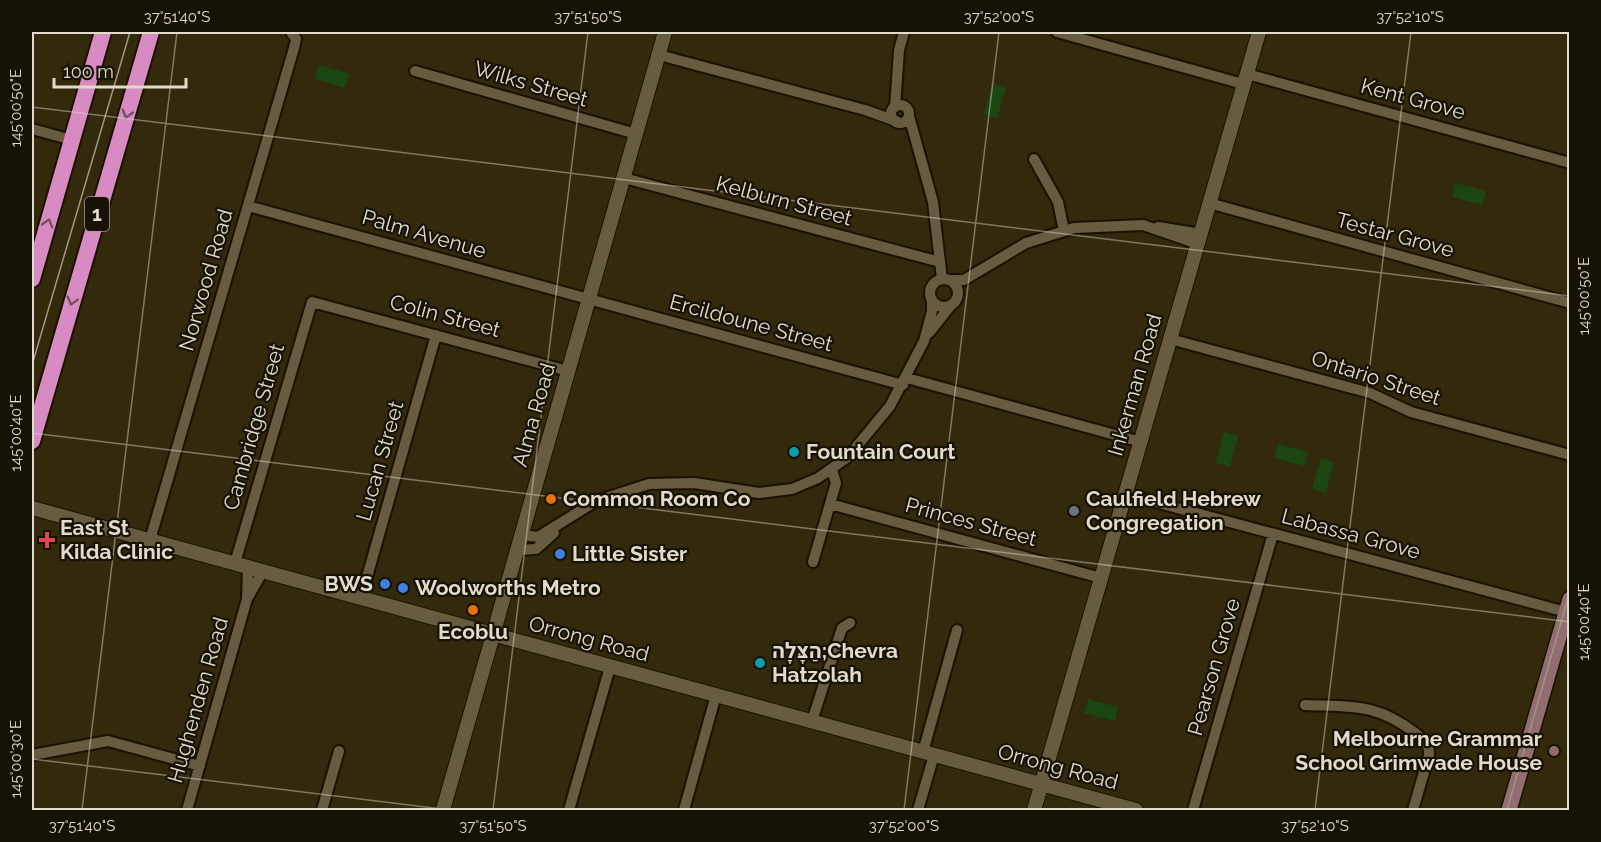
<svg xmlns="http://www.w3.org/2000/svg" width="1601" height="842" font-family="Raleway,Heebo,sans-serif">
	<rect width="100%" height="100%" fill="#33290d"/>
	<path fill="#1b4611" d="M 319,65 L 349,74 L 345,88 L 315,79 Z
		M 993,84 L 1006,88 L 997,118 L 984,114 Z
		M 1455,183 L 1486,191 L 1482,205 L 1452,197 Z
		M 1224,432 L 1238,436 L 1230,467 L 1216,463 Z
		M 1278,444 L 1308,452 L 1305,466 L 1274,458 Z
		M 1321,458 L 1334,462 L 1326,493 L 1312,489 Z
		M 1088,699 L 1118,707 L 1115,721 L 1084,713 Z"/>
	<g fill="none" stroke-linecap="round" stroke-linejoin="round">
		<defs>
			<path id="minor" d="M 1057,32 L 1243,84
				M 659,55 L 865,110 L 896,121
				M 415,71 L 636,134
				M 1247,74 L 1570,163
				M891 114a9 9 0 1 1 18 0a9 9 0 1 1-18 0Z
				M 895,107 L 899,50 L 904,32
				M 909,116 L 933,202 L 942,279
				M 32,129 L 72,140
				M 1034,159 L 1058,202 L 1064,231
				M 624,178 L 940,262
				M 1209,203 L 1570,303
				M 248,206 L 903,385
				M 1158,227 L 1201,234
				M930 293a14 14 0 1 1 28 0a14 14 0 1 1-28 0Z
				M 950,280 L 964,280 L 1026,243 L 1074,228 L 1143,225 L 1198,244
				M 929,333 L 952,304
				M 1170,339 L 1370,393 L 1411,412 L 1570,455
				M 907,378 L 1141,442
				M 1125,494 L 1566,612
				M 830,504 L 1101,578
				M 521,535 L 538,537 L 596,501 L 649,484 L 694,483 L 759,493 L 792,489 L 818,478 L 848,457 L 890,406 L 924,341 L 932,311 L 932,301
				M 150,540 L 294,48 L 296,39 L 291,32
				M 517,550 L 536,549 L 554,533
				M 813,562 L 836,483 L 832,470
				M 235,563 L 312,302 L 568,371
				M 361,598 L 436,335
				M 247,599 L 263,571
				M 1305,705 C 1352,707 1376,703 1415,733 C 1423,739 1430,743 1429,755 L 1413,810
				M 812,721 L 842,628 L 850,623
				M 923,752 L 957,630
				M 32,755 L 108,741 L 200,766
				M 187,810 L 247,599 L 248,567
				M 322,810 L 339,751
				M 569,810 L 610,667
				M 684,810 L 716,695
				M 918,810 L 934,755
				M 1193,810 L 1273,534"/>
			<path id="tertiary" d="M 32,508 L 1136,810
				M 443,810 L 665,32
				M 1034,810 L 1259,32"/>
			<path id="secondary" d="M 1509,810 L 1570,599"/>
			<path id="trunk" d="M 32,279 L 103,32
				M 32,441 L 151,32"/>
		</defs>
		<use href="#minor" stroke="#1b1100" stroke-width="14"/>
		<use href="#tertiary" stroke="#1b1100" stroke-width="16"/>
		<use href="#secondary" stroke="#1b1100" stroke-width="18"/>
		<use href="#trunk" stroke="#1b1100" stroke-width="20"/>
		<use href="#minor" stroke="#675c3f" stroke-width="10"/>
		<use href="#tertiary" stroke="#675c3f" stroke-width="14"/>
		<use href="#secondary" stroke="#926d71" stroke-width="15"/>
		<use href="#trunk" stroke="#d88ac3" stroke-width="16"/>
		<path stroke="#9f9883" stroke-width="1.5" d="M 32,365 L 130,32
			M 1507,810 L 1570,591"/>
	</g>
	<defs><path id="oneway-chevron" d="M-2-3.5L2.5 0L-2 3.5" fill="none" stroke-width="1.6" stroke-linecap="round" stroke-linejoin="round" transform="scale(1.5)"/></defs>
	<g stroke="#784e65">
		<use href="#oneway-chevron" transform="translate(127 114) rotate(106)"/>
		<use href="#oneway-chevron" transform="translate(48 223) rotate(-74)"/>
		<use href="#oneway-chevron" transform="translate(72 301) rotate(106)"/>
	</g>
	<path fill="none" stroke="#e1dbcb" stroke-width="1.5" stroke-opacity="0.45" d="M 32,107 L 1570,296M 32,433 L 1570,622M 32,759 L 450,810M 82,810 L 177,32M 493,810 L 588,32M 904,810 L 999,32M 1315,810 L 1411,32"/>
	<g fill="#0f9aa8" stroke="#171207" stroke-width="2">
		<circle cx="794" cy="452" r="6"/>
		<circle cx="760" cy="663" r="6"/>
	</g>
	<g fill="#e8710a" stroke="#171207" stroke-width="2">
		<circle cx="551" cy="499" r="6"/>
		<circle cx="473" cy="610" r="6"/>
	</g>
	<circle fill="#6b7280" stroke="#171207" stroke-width="2" cx="1074" cy="511" r="6"/>
	<path fill="#e0444e" stroke="#171207" stroke-width="2" d="M44 531h6v6h6v6h-6v6h-6v-6h-6v-6h6z"/>
	<g fill="#3f7fe0" stroke="#171207" stroke-width="2">
		<circle cx="560" cy="554" r="6"/>
		<circle cx="385" cy="584" r="6"/>
		<circle cx="403" cy="588" r="6"/>
	</g>
	<circle fill="#8d6e63" stroke="#171207" stroke-width="2" cx="1554" cy="751" r="6"/>
	<g text-anchor="middle" stroke-width="4.5" stroke-linejoin="round" paint-order="stroke">
		<rect fill="#171207" stroke="#a49f90" stroke-width="1.5" x="85" y="197" width="24" height="34" rx="4.5"/>
		<g font-size="20" font-weight="bold" fill="#e1dbcb">
			<text x="97" y="221">1</text>
		</g>
		<g font-size="21" fill="#e1dbcb" stroke="#171207">
			<text transform="translate(531 84) rotate(16)" y="7">Wilks Street</text>
			<text transform="translate(1413 99) rotate(15)" y="7">Kent Grove</text>
			<text transform="translate(784 201) rotate(15)" y="7">Kelburn Street</text>
			<text transform="translate(424 234) rotate(16)" y="7">Palm Avenue</text>
			<text transform="translate(1395 235) rotate(15)" y="7">Testar Grove</text>
			<text transform="translate(206 280) rotate(-74)" y="7">Norwood Road</text>
			<text transform="translate(445 316) rotate(15)" y="7">Colin Street</text>
			<text transform="translate(751 323) rotate(15)" y="7">Ercildoune Street</text>
			<text transform="translate(1376 378) rotate(18)" y="7">Ontario Street</text>
			<text transform="translate(1135 385) rotate(-74)" y="7">Inkerman Road</text>
			<text transform="translate(534 415) rotate(-74)" y="7">Alma Road</text>
			<text transform="translate(254 427) rotate(-74)" y="7">Cambridge Street</text>
			<text transform="translate(380 461) rotate(-74)" y="7">Lucan Street</text>
			<text transform="translate(971 522) rotate(15)" y="7">Princes Street</text>
			<text transform="translate(1351 534) rotate(15)" y="7">Labassa Grove</text>
			<text transform="translate(589 639) rotate(15)" y="7">Orrong Road</text>
			<text transform="translate(1214 667) rotate(-74)" y="7">Pearson Grove</text>
			<text transform="translate(198 700) rotate(-74)" y="7">Hughenden Road</text>
			<text transform="translate(1058 767) rotate(15)" y="7">Orrong Road</text>
		</g>
		<g font-size="21" font-weight="bold" fill="#e1dbcb" stroke="#171207" text-anchor="start">
			<text x="806" y="459">Fountain Court</text>
			<text x="563" y="506">Common Room Co</text>
			<text x="1086" y="506">Caulfield Hebrew<tspan x="1086" dy="24">Congregation</tspan></text>
			<text x="60" y="535">East St<tspan x="60" dy="24">Kilda Clinic</tspan></text>
			<text x="572" y="561">Little Sister</text>
			<text x="373" y="591" text-anchor="end">BWS</text>
			<text x="415" y="595">Woolworths Metro</text>
			<text x="473" y="639" text-anchor="middle">Ecoblu</text>
			<text x="772" y="658">הַצָּלָה;Chevra<tspan x="772" dy="24">Hatzolah</tspan></text>
			<text x="1542" y="746" text-anchor="end">Melbourne Grammar<tspan x="1542" dy="24">School Grimwade House</tspan></text>
		</g>
	</g>
	<rect width="1601" height="842" fill="none" stroke="#171207" stroke-width="66"/>
	<path d="M54 78v9h132v-9" fill="none" stroke="#e1dbcb" stroke-width="3"/>
	<text x="63" y="78" font-size="18" fill="#e1dbcb" stroke="#171207" stroke-width="4.5" paint-order="stroke">100 m</text>
	<rect x="33" y="33" width="1535" height="776" fill="none" stroke="#e1dbcb" stroke-width="2"/>
	<g font-size="15" text-anchor="middle" fill="#e1dbcb">
		<text x="177" y="22">37°51'40"S</text>
		<text x="588" y="22">37°51'50"S</text>
		<text x="999" y="22">37°52'00"S</text>
		<text x="1410" y="22">37°52'10"S</text>
		<text transform="translate(16 108) rotate(-90)" y="5">145°00'50"E</text>
		<text transform="translate(1584 296) rotate(-90)" y="5">145°00'50"E</text>
		<text transform="translate(16 433) rotate(-90)" y="5">145°00'40"E</text>
		<text transform="translate(1584 622) rotate(-90)" y="5">145°00'40"E</text>
		<text transform="translate(16 759) rotate(-90)" y="5">145°00'30"E</text>
		<text x="82" y="831">37°51'40"S</text>
		<text x="493" y="831">37°51'50"S</text>
		<text x="904" y="831">37°52'00"S</text>
		<text x="1315" y="831">37°52'10"S</text>
	</g>
</svg>
